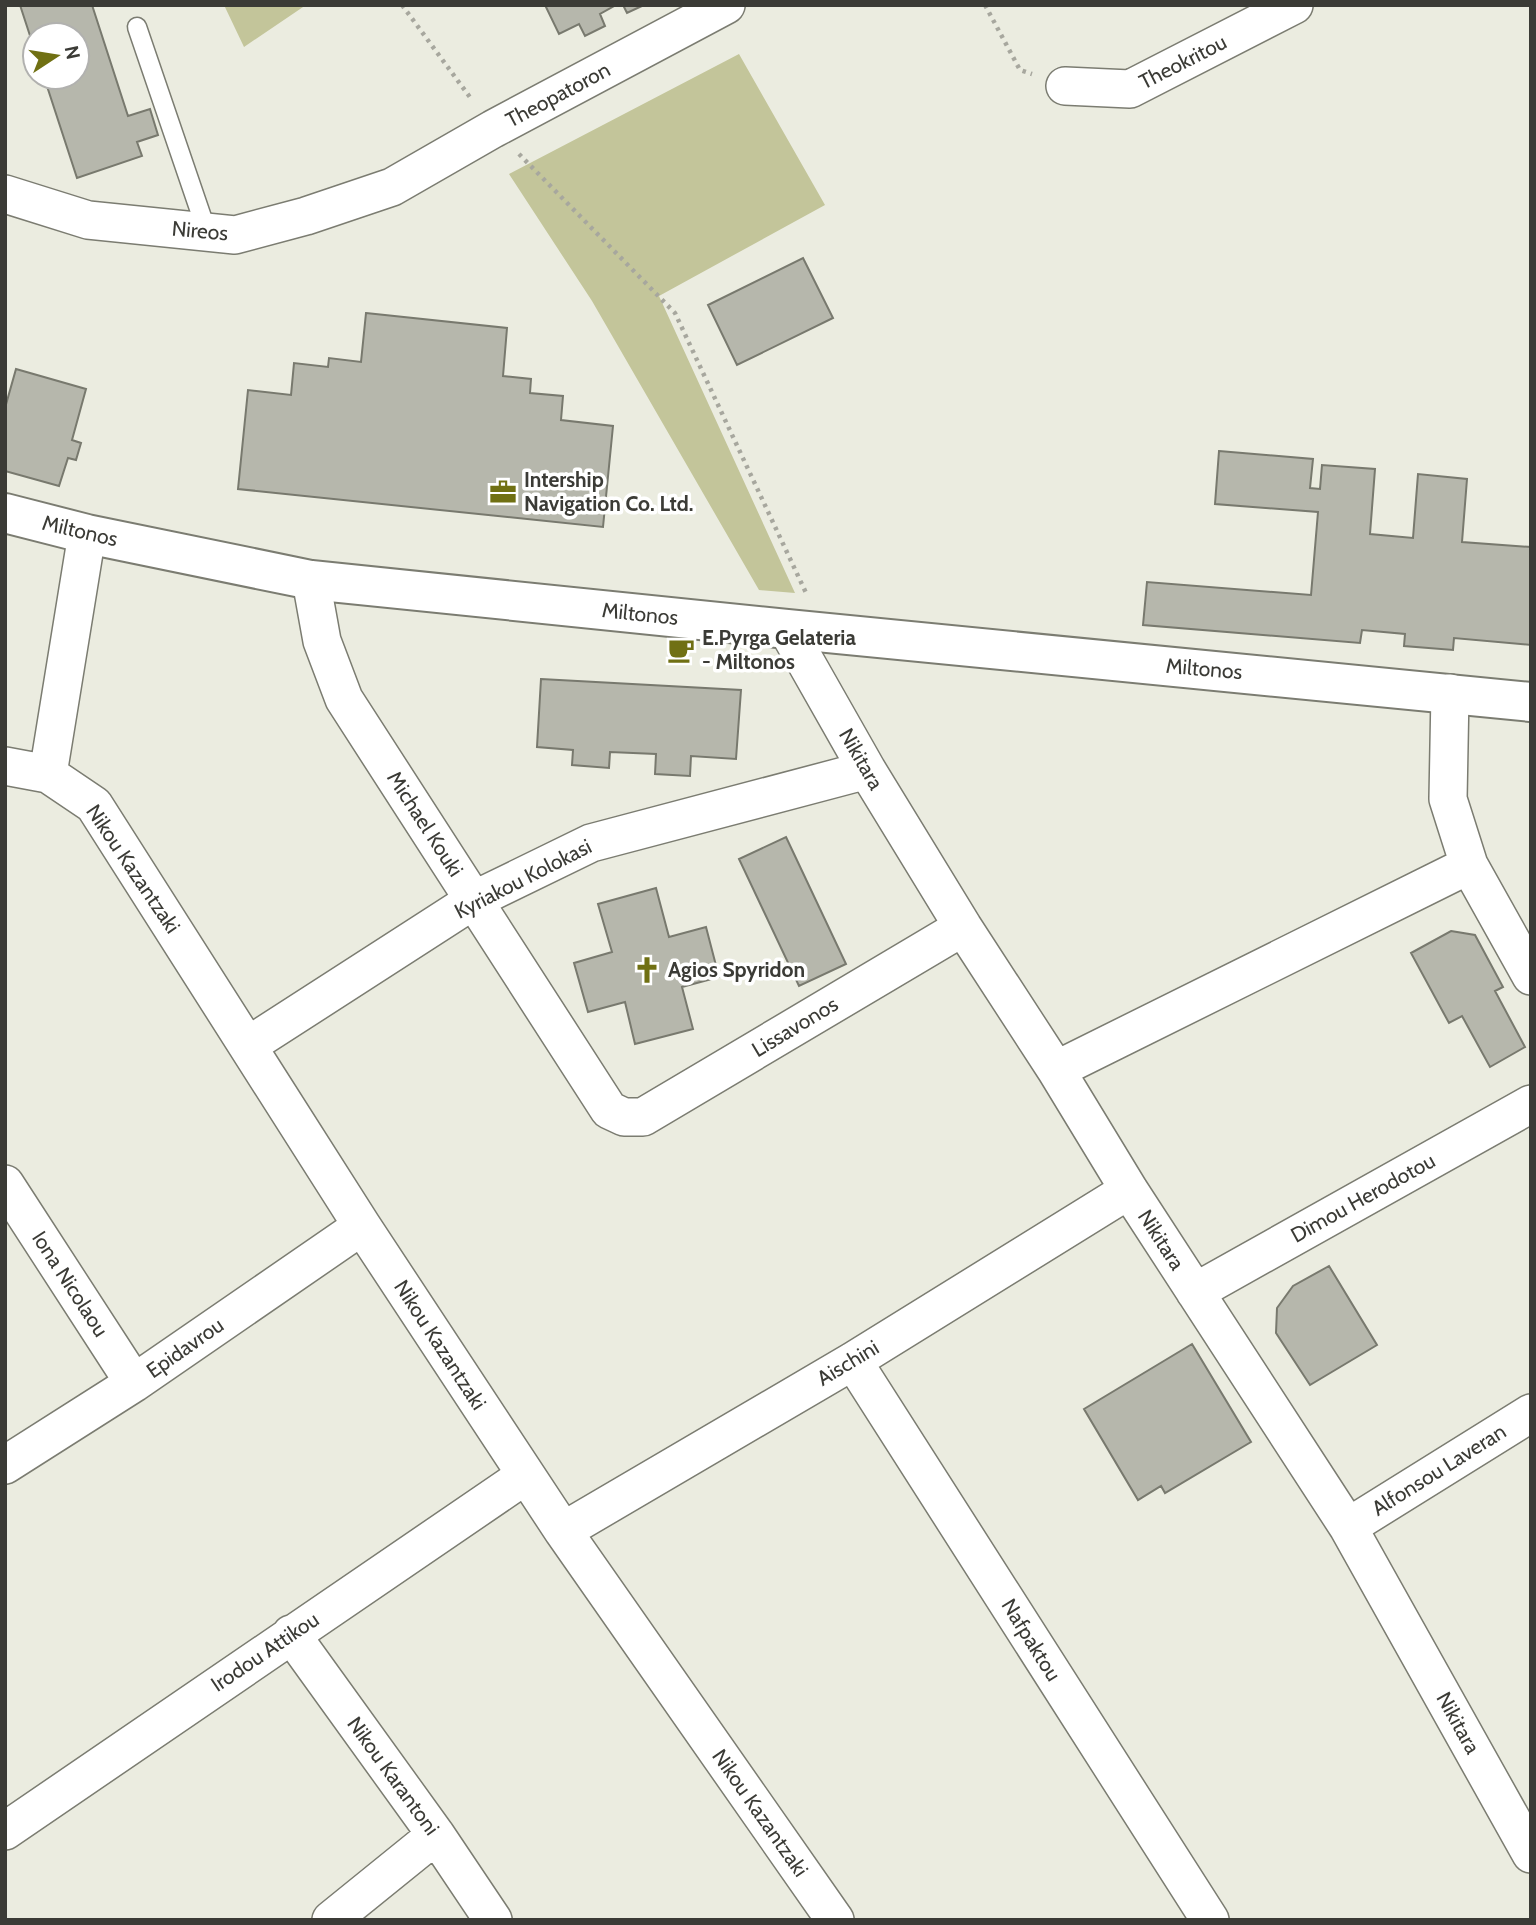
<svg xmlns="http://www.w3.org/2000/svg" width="1536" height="1925" font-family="Cabin,sans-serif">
	<rect width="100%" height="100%" fill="#ebece0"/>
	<path fill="#c3c59a" d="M 224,5 L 306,5 L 244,47 Z
		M 739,54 L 825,205 L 659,296 L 795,593 L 759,590 L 592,301 L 509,174 Z"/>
	<path fill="#b6b7ac" stroke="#78796e" stroke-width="2" d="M 20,5 L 92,5 L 128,116 L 150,109 L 158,135 L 137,142 L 142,156 L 77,178 L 44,77 L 77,77 L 77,35 L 35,35 L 35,51 Z
		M 545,5 L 616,5 L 600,14 L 605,26 L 585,36 L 579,24 L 559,34 Z
		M 623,5 L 644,5 L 627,13 Z
		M 803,258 L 833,318 L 737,365 L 708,305 Z
		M 366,313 L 507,328 L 503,376 L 531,379 L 530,393 L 563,396 L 561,420 L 613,426 L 603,527 L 238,489 L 248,390 L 291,395 L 294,363 L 328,367 L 329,358 L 361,362 Z
		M 16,369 L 86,389 L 72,440 L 81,443 L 76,460 L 68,458 L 59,486 L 5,471 L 5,408 Z
		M 1219,451 L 1313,459 L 1310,488 L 1320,489 L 1322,465 L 1375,469 L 1370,534 L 1413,538 L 1418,474 L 1467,479 L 1462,542 L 1531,547 L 1531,645 L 1454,638 L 1453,650 L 1404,646 L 1405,634 L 1362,630 L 1360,643 L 1143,625 L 1147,582 L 1311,595 L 1318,512 L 1215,504 Z
		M 541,679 L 741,690 L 736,759 L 691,756 L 690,776 L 655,774 L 656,754 L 610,752 L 609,768 L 572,765 L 573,750 L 537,747 Z
		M 786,837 L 846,964 L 799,986 L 739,859 Z
		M 656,888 L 669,937 L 706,927 L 719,977 L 682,987 L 693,1029 L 635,1044 L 625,1002 L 588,1012 L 574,963 L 612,952 L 598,904 Z
		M 1451,931 L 1475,935 L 1503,987 L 1495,991 L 1525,1047 L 1490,1067 L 1462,1016 L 1449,1023 L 1411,953 Z
		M 1329,1266 L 1377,1345 L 1310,1385 L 1276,1333 L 1277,1308 L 1293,1286 Z
		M 1192,1344 L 1251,1442 L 1165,1493 L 1161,1486 L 1138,1500 L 1084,1409 Z"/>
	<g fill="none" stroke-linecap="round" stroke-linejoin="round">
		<defs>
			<path id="lane" d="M 137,27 L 207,232"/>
			<path id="street" d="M 1065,86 L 1130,89 L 1294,5
				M 5,194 L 88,220 L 235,235 L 306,216 L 392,187 L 493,129 L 726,5
				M 311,580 L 322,641 L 344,699 L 609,1110 L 624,1117 L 643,1117 L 963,927
				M 787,629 L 867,770 L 963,927 L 1056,1070 L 1129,1190 L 1348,1527 L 1531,1854
				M 1450,693 L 1448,799 L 1469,865 L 1531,976
				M 5,766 L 48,774 L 94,805 L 362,1226 L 563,1531 L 835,1920
				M 48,774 L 87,534
				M 249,1045 L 474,900 L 591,843 L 867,770
				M 1056,1070 L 1469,865
				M 5,1184 L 134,1383
				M 1195,1292 L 1531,1104
				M 853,1361 L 1210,1920
				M 5,1465 L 134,1383 L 362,1226
				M 1348,1527 L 1531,1413
				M 563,1531 L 853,1361 L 1129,1190
				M 291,1634 L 436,1835 L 493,1920
				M 5,1831 L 526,1475
				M 331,1920 L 436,1835"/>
			<path id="secondary" d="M 5,513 L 87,534 L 311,580 L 787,629 L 1531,702"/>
		</defs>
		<use href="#lane" stroke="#7b7c71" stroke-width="21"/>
		<use href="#street" stroke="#7b7c71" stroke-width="40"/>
		<use href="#secondary" stroke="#7b7c71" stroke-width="42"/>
		<path stroke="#a7a79e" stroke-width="4.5" stroke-dasharray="3.5 5" stroke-linecap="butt" d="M 402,5 L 472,100
			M 985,5 L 1020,70 L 1032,74
			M 519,154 L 675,313 L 807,595"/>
		<use href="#lane" stroke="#fff" stroke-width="18"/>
		<use href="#street" stroke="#fff" stroke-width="37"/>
		<use href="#secondary" stroke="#fff" stroke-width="38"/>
	</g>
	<defs>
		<symbol id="office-bare" viewBox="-9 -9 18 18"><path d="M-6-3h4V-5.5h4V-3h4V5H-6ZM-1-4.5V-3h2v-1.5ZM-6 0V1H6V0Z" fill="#707013" stroke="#fff" stroke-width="2.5" paint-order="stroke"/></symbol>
		<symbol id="cafe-bare" viewBox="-9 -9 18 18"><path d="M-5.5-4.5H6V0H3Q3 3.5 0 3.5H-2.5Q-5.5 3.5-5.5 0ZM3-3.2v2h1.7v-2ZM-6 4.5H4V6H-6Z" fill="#707013" stroke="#fff" stroke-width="2.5" paint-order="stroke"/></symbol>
		<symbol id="church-bare" viewBox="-9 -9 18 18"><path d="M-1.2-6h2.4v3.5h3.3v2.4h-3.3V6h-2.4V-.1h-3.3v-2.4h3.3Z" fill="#707013" stroke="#fff" stroke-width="2.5" paint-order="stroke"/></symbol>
	</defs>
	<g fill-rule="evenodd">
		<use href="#office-bare" x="484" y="473" width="38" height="38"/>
		<use href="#cafe-bare" x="662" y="631" width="38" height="38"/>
		<use href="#church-bare" x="628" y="951" width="38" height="38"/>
	</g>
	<g text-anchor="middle" stroke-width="7" stroke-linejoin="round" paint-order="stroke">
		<g font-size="21" fill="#3b3b36" stroke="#fff">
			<text transform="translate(1183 62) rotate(-27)" y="7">Theokritou</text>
			<text transform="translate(558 95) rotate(-28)" y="7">Theopatoron</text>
			<text transform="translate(200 231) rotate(5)" y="7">Nireos</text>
			<text transform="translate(80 531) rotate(13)" y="7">Miltonos</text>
			<text transform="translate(640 614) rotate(6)" y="7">Miltonos</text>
			<text transform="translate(1204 669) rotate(5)" y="7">Miltonos</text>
			<text transform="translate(861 759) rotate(60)" y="7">Nikitara</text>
			<text transform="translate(425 824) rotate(57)" y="7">Michael Kouki</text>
			<text transform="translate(133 869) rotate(56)" y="7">Nikou Kazantzaki</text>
			<text transform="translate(523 879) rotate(-27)" y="7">Kyriakou Kolokasi</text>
			<text transform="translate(795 1027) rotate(-31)" y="7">Lissavonos</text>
			<text transform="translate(1363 1198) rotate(-29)" y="7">Dimou Herodotou</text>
			<text transform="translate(1161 1240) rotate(57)" y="7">Nikitara</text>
			<text transform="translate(70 1284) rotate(57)" y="7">Iona Nicolaou</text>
			<text transform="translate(440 1345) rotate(57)" y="7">Nikou Kazantzaki</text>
			<text transform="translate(185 1348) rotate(-35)" y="7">Epidavrou</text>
			<text transform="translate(848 1363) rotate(-31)" y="7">Aischini</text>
			<text transform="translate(1439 1470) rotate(-32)" y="7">Alfonsou Laveran</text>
			<text transform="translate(1031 1640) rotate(58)" y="7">Nafpaktou</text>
			<text transform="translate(265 1652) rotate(-34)" y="7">Irodou Attikou</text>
			<text transform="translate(1458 1723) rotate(61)" y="7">Nikitara</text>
			<text transform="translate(393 1776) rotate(54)" y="7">Nikou Karantoni</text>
			<text transform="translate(760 1813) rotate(55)" y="7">Nikou Kazantzaki</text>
		</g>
		<g font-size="21" font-weight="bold" fill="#3b3b36" stroke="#fff" text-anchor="start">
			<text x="524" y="487">Intership<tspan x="524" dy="24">Navigation Co. Ltd.</tspan></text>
			<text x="702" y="645">E.Pyrga Gelateria<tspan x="702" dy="24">- Miltonos</tspan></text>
			<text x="668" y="977">Agios Spyridon</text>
		</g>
	</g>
	<rect width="1536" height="1925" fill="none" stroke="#3b3b36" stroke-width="14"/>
	<g transform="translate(56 56) rotate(78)"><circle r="33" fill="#ffffff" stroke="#b1b1af" stroke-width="2"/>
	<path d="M0-5L12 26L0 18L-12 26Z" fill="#707013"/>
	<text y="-10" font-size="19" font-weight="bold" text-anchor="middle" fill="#3b3b36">N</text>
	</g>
</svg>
